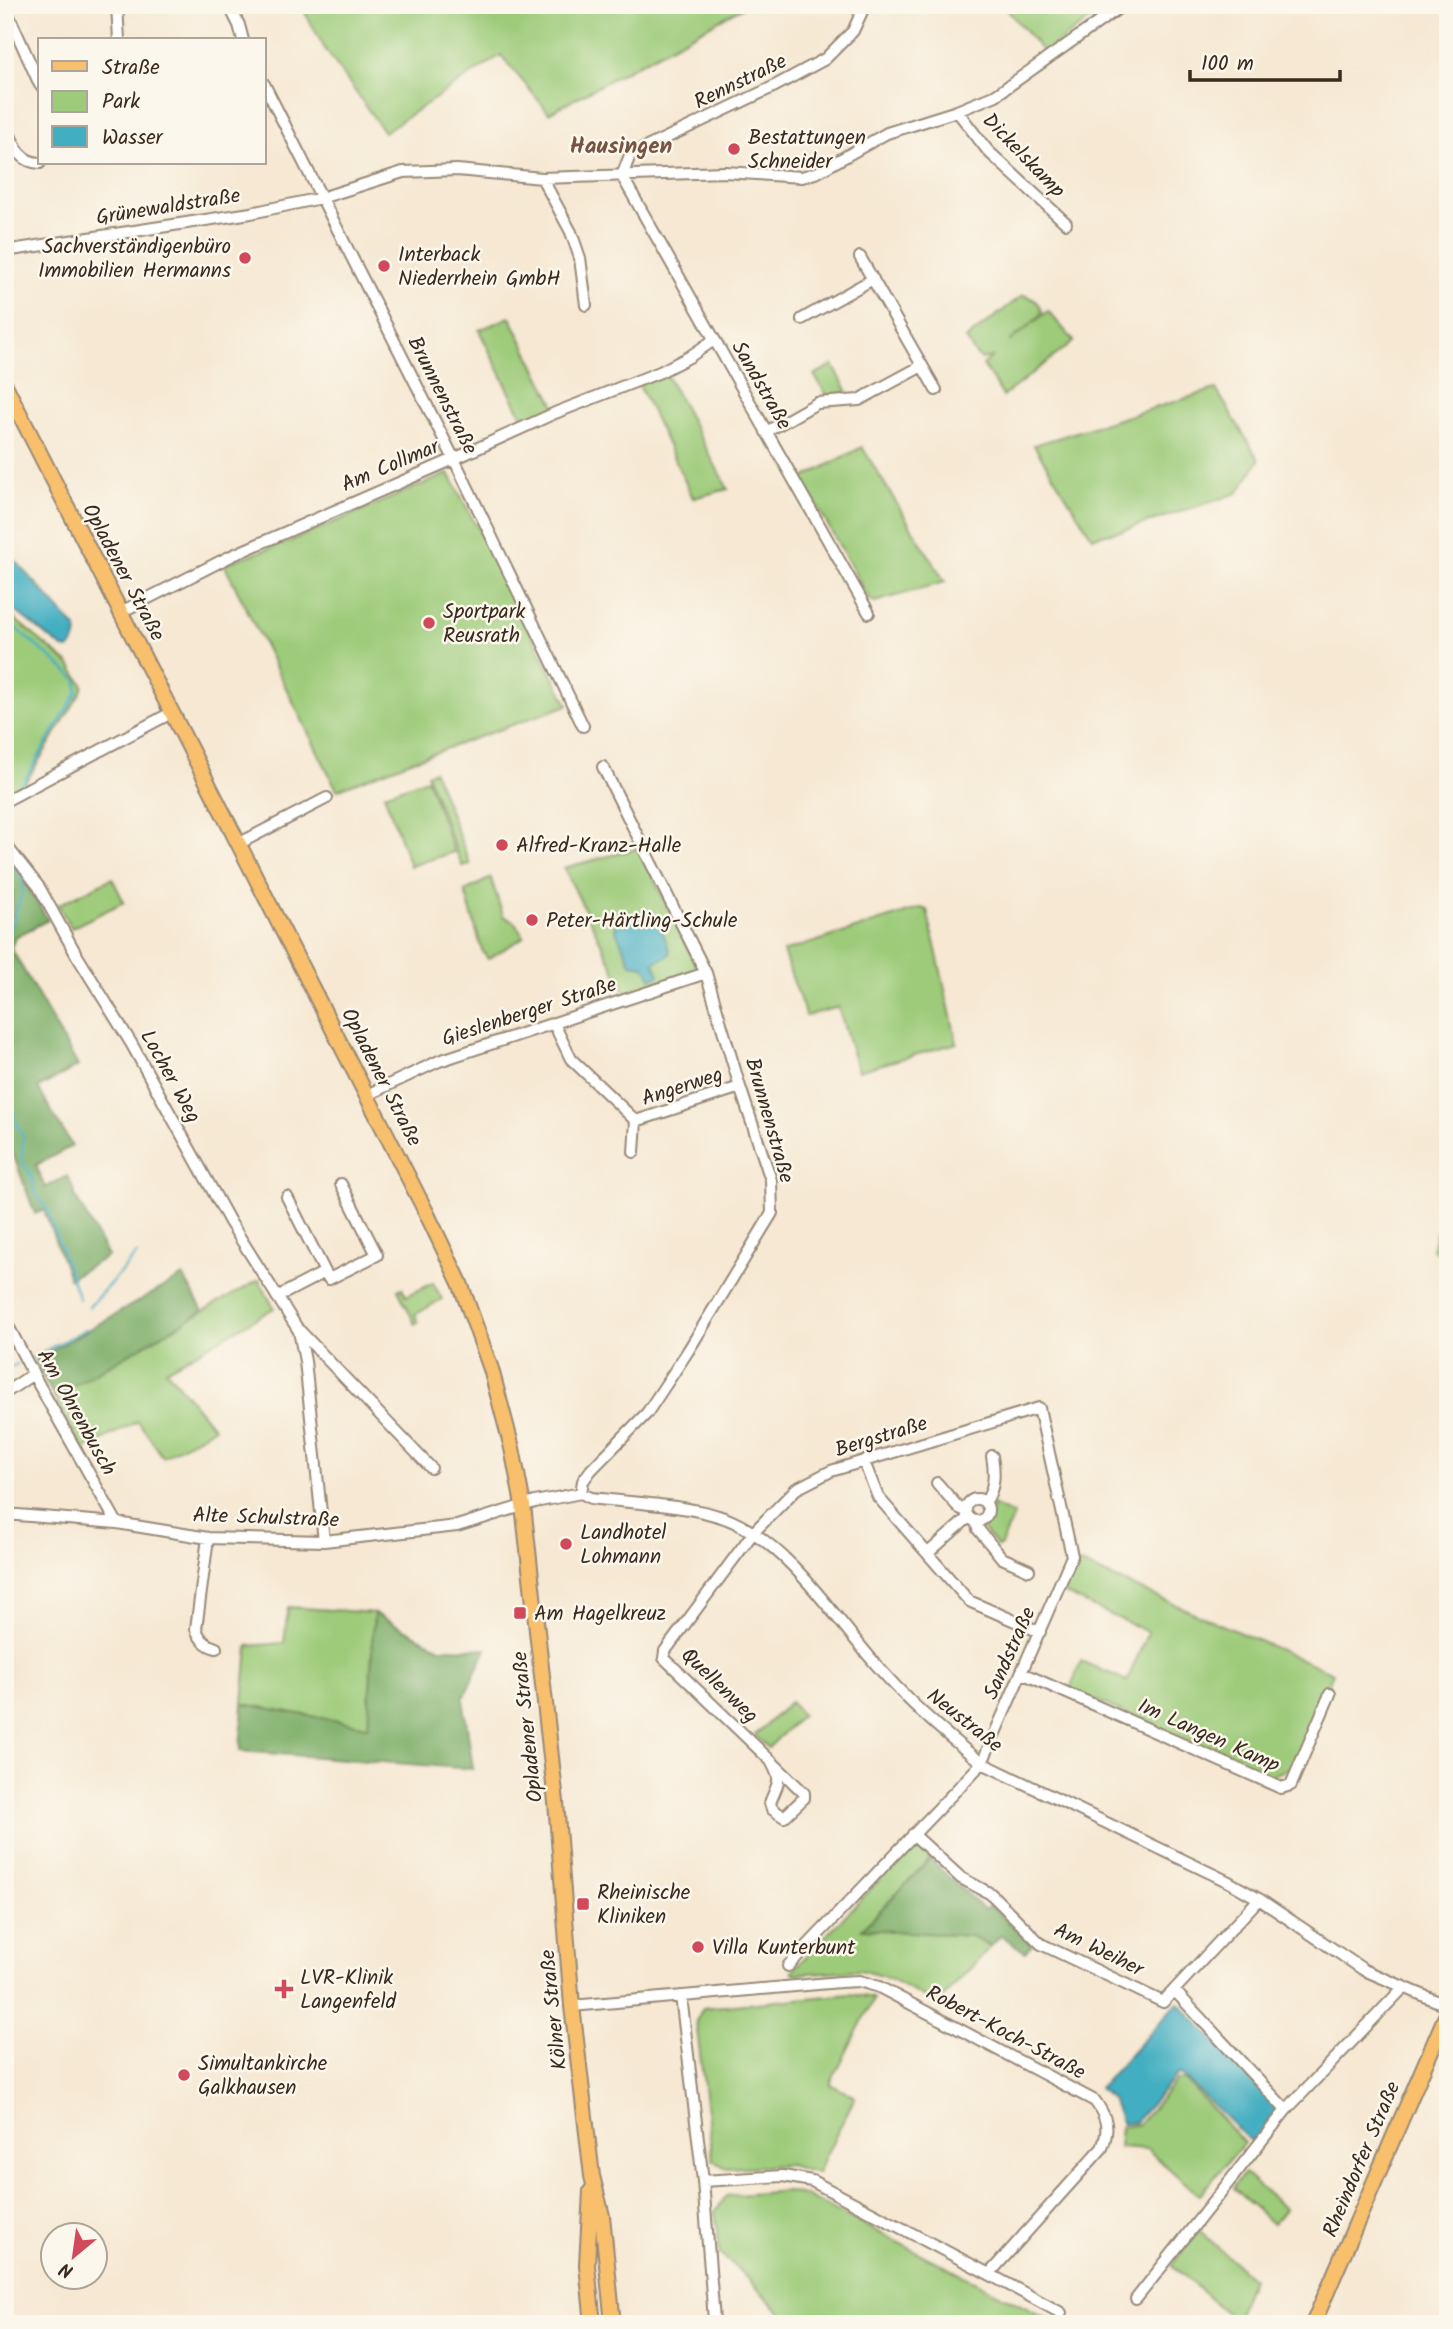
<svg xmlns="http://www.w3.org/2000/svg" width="1453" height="2329" font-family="Kalam,sans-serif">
	<rect width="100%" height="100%" fill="#fbf7ec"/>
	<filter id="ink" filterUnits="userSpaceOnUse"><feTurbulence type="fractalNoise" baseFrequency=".0143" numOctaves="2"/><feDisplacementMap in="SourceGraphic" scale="14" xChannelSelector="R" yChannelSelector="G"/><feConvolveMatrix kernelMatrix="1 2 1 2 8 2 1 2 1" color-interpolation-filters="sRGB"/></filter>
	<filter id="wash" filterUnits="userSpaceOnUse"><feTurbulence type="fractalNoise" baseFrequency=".00686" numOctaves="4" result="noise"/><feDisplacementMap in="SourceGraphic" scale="28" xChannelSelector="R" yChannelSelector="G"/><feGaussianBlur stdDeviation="1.57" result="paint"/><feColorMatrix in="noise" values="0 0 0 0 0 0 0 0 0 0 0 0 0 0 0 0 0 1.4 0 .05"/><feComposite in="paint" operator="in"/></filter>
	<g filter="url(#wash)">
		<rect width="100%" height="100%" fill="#f6e8d3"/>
		<path fill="#9dcb79" stroke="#6c7a4c" stroke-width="2" d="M 301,5 L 747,5 L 549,113 L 501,55 L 384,132 L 325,49 Z
			M 1003,5 L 1110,5 L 1044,53 Z
			M 1023,295 C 1033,298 1039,301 1042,311 L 1038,318 L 1009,342 L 1048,311 L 1074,341 L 1003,396 L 983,365 L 992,357 L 982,359 L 976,355 L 966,339 Z
			M 510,317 L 556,408 L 524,421 L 479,330 Z
			M 833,365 L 848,392 L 828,397 L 814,375 Z
			M 665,372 L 728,489 L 693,498 L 638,383 Z
			M 1216,389 L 1259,460 L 1238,493 L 1124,530 L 1092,537 L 1034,445 Z
			M 862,447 L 945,582 L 875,602 L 870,600 L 802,479 Z
			M 449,473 L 568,705 L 403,764 L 337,790 L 224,564 L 290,541 Z
			M 5,611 L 70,665 L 83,685 L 81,692 L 24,785 L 5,795 Z
			M 434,771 L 470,864 L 462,866 L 427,774 Z
			M 427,779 L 454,852 L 410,866 L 384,794 Z
			M 639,848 L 697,967 L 695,973 L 627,995 L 564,868 Z
			M 112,878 L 124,902 L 71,928 L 58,905 Z
			M 491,878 L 503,916 L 514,921 L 524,937 L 488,959 L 482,950 L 465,891 Z
			M 921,908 L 927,910 L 957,1043 L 858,1071 L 838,1007 L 806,1016 L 783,952 Z
			M 1448,1192 L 1448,1261 L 1432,1249 Z
			M 259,1280 L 274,1308 L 166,1370 L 214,1428 L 163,1457 L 138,1421 L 83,1450 L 54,1397 L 203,1311 Z
			M 433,1283 L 442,1299 L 415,1315 L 419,1322 L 415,1324 L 398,1290 L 402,1288 L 406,1296 Z
			M 992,1505 L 1014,1515 L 1001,1545 L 998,1547 L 982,1529 L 982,1525 L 991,1516 Z
			M 1079,1563 L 1333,1673 L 1292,1767 L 1269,1777 L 1070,1689 L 1081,1661 L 1127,1681 L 1148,1632 L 1061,1592 L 1072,1566 Z
			M 288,1607 L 374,1613 L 369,1727 L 243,1704 L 248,1646 L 284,1643 Z
			M 790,1702 L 802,1715 L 768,1748 L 755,1735 Z
			M 914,1844 L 930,1859 L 862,1929 L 971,1936 L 991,1946 L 937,2004 L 885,1977 L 860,1970 L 795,1974 L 792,1971 Z
			M 850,1994 L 874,1998 L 830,2084 L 855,2097 L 817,2173 L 789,2165 L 726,2168 L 713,2160 L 696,2021 L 703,2008 Z
			M 1184,2079 L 1244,2143 L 1199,2195 L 1147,2149 L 1119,2147 L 1121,2127 L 1139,2124 L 1177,2080 Z
			M 1244,2173 L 1285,2209 L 1273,2224 L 1233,2188 Z
			M 787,2191 L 809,2197 L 1058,2324 L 792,2324 L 734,2265 L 720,2255 L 715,2212 L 726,2196 Z
			M 1199,2230 L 1252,2278 L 1235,2321 L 1172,2265 Z"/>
		<path fill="#7eaf69" stroke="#5c6c44" stroke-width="2" d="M 5,856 L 25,882 L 48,920 L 15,937 L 11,948 L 78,1066 L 38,1088 L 72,1146 L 36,1165 L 45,1188 L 67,1176 L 75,1192 L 74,1194 L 108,1256 L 69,1278 L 44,1210 L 35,1214 L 5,1132 L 5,926 L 11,923 L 13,892 L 5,872 Z
			M 183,1276 L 203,1311 L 54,1397 L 35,1360 Z
			M 374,1613 L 440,1648 L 486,1649 L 463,1699 L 473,1769 L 240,1751 L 243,1704 L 368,1726 Z
			M 930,1859 L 984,1910 L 990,1905 L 1032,1945 L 1025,1952 L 1001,1935 L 991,1946 L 971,1936 L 862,1929 Z"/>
		<path fill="#42aec1" stroke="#3e6c70" stroke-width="2" d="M 5,549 L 76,628 C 78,636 75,643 69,649 L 63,648 L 5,603 Z
			M 641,913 C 661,916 663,934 670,952 L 667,957 L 654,962 L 659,975 L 652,979 L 644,966 L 631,964 L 615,929 L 617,921 Z
			M 1178,2002 L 1278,2109 L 1252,2143 L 1181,2074 L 1177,2075 L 1135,2122 L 1122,2124 L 1112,2100 L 1099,2088 Z"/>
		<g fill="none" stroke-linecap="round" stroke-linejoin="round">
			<path stroke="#42aec1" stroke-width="2.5" d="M 5,619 L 77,680 L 77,692 L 23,783 L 5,793
				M 5,857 L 22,878 L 23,891 L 5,944
				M 5,1095 L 23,1136 L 22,1161 L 32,1177 L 34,1191 L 47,1209 L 79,1299
				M 89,1307 L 137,1254
				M 31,1358 L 86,1329
				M 5,1370 L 17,1364"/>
		</g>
	</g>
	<g filter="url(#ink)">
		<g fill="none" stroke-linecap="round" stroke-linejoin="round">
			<defs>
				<path id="minor" d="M 117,5 L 119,40
					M 229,5 L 239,25 L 243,40
					M 865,5 L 853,31 L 825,59 L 773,87 L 630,155 L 622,176 L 869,613
					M 5,7 L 40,85
					M 264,84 L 454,459 L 583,726
					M 957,111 L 988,151 L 1066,223
					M 5,124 C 14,142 17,162 40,163
					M 542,178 L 571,232 L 580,258 L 586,305
					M 5,251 L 251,213 L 321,198 L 403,172 L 457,170 L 542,178 L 725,172 L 802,177 L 818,172 L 887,133 L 957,111 L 996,95 L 1123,5
					M 860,257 L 936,390
					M 802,319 L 873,279
					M 766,432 L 817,403 L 859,400 L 922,366
					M 121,612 L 231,556 L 454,459 L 555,413 L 660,372 L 689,357 L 714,340
					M 5,801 L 171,713
					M 240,843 L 327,798
					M 5,844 L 39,887 L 76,954 L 131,1043 L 230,1222 L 299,1331 L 305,1361 L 324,1541
					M 554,1024 L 571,1059 L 636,1121 L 634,1152
					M 367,1095 L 439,1061 L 706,973
					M 636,1121 L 740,1087
					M 325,1272 L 329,1279 L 377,1255 L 341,1184
					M 277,1297 L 325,1272 L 287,1197
					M 5,1320 L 39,1385 L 117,1523
					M 300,1331 L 431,1468
					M 5,1393 L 33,1374
					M 864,1462 L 878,1497 L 969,1601 L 1040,1632
					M 937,1483 L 959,1508 L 966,1511
					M 581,1493 L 583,1481 L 591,1470 L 647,1413 L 688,1351 L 772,1213 L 771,1180 L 740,1087 L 706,973 L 603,767
					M966 1510a11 11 0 1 1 22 0a11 11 0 1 1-22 0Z
					M 985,1503 C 995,1488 995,1473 992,1456
					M 5,1514 L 117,1523 L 208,1538 L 324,1541 L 457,1526 L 535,1502 L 581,1493 L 591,1498 C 632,1503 698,1505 734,1522 C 789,1547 833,1615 873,1661 C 905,1699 942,1732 982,1763 L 1229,1882 L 1259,1899 L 1364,1970 L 1448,2006
					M 976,1521 L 978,1529 L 1002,1558 L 1029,1570
					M 208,1538 L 196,1629 C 200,1639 205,1645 216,1648
					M 928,1553 L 969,1517
					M 1022,1673 L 1281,1788 L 1291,1785 L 1330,1694
					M 771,1761 L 804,1793 L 804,1798 L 784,1817 L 772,1809 L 770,1803 C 778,1781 783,1783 771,1761 L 664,1658 L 665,1651 L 753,1533 L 796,1489 L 831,1471 L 1039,1408 L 1072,1556 L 982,1763 L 788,1966
					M 913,1834 L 961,1878 L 991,1894 L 1041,1944 L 1163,2002 L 1259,1899
					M 1174,1990 L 1286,2110
					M 572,2006 L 840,1982 L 859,1981 L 879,1987 L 1095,2101 C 1107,2118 1110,2128 1102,2148 L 989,2274 L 812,2181 L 783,2176 L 703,2181 L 681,1996
					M 703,2181 L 714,2320
					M 989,2274 L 1061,2313
					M 1136,2299 L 1286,2110 L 1403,1988"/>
				<path id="major" d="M 5,385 L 425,1210 L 460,1283 L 491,1369 L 512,1448 L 523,1505 L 556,1802 L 572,2006 L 592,2176 L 602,2216 L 613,2324
					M 591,2191 L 587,2265 L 593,2324
					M 1313,2324 L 1448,2011"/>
			</defs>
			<use href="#minor" stroke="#988978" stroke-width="14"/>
			<use href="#major" stroke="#988978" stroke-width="18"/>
			<use href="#minor" stroke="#fff" stroke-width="10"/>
			<use href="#major" stroke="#f8bf6c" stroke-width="14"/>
		</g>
	</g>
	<g fill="#d1495b" stroke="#fbf7ec" stroke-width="2.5">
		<circle cx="734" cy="149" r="7"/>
		<circle cx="245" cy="258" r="7"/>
		<circle cx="384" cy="266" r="7"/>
		<circle cx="429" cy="623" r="7"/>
		<circle cx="502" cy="845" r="7"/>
		<circle cx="532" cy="920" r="7"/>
		<circle cx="566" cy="1544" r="7"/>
		<rect x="513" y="1606" width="14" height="14" rx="3.5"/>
		<rect x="576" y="1897" width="14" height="14" rx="3.5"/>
		<circle cx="698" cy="1947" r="7"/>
		<path d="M280.5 1978.5h7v7h7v7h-7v7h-7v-7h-7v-7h7z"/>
		<circle cx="184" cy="2075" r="7"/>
	</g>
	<g text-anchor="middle" stroke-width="5" stroke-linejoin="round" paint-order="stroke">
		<g font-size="21" fill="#3b2a1e" stroke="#fbf7ec">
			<text transform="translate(740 81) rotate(-26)" y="7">Rennstraße</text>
			<text transform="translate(1024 155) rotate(46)" y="7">Dickelskamp</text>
			<text transform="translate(168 206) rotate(-9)" y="7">Grünewaldstraße</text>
			<text transform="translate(762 385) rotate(60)" y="7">Sandstraße</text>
			<text transform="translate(443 395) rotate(63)" y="7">Brunnenstraße</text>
			<text transform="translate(390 465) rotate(-23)" y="7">Am Collmar</text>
			<text transform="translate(124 572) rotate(62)" y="7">Opladener Straße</text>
			<text transform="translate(529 1011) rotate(-18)" y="7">Gieslenberger Straße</text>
			<text transform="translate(171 1076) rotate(61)" y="7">Locher Weg</text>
			<text transform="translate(382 1077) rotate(63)" y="7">Opladener Straße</text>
			<text transform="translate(682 1086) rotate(-18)" y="7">Angerweg</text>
			<text transform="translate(770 1120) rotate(74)" y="7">Brunnenstraße</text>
			<text transform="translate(77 1412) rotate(61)" y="7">Am Ohrenbusch</text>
			<text transform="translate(881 1436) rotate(-17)" y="7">Bergstraße</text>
			<text transform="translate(266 1517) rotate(2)" y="7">Alte Schulstraße</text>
			<text transform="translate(1009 1653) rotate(-66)" y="7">Sandstraße</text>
			<text transform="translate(720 1685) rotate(44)" y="7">Quellenweg</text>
			<text transform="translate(965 1720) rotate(38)" y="7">Neustraße</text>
			<text transform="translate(527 1727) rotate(-96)" y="7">Opladener Straße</text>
			<text transform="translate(1209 1735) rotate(24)" y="7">Im Langen Kamp</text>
			<text transform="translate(1099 1949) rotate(26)" y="7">Am Weiher</text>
			<text transform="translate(553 2010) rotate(-96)" y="7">Kölner Straße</text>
			<text transform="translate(1006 2032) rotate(28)" y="7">Robert-Koch-Straße</text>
			<text transform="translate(1361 2159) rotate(-67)" y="7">Rheindorfer Straße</text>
		</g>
		<g font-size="21" fill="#3b2a1e" stroke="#fbf7ec" text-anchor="start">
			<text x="748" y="144">Bestattungen<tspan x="748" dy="24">Schneider</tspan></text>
			<text x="231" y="253" text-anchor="end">Sachverständigenbüro<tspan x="231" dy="24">Immobilien Hermanns</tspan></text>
			<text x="398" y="261">Interback<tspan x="398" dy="24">Niederrhein GmbH</tspan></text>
			<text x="443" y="618">Sportpark<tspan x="443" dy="24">Reusrath</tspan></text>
			<text x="516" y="852">Alfred-Kranz-Halle</text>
			<text x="546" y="927">Peter-Härtling-Schule</text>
			<text x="580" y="1539">Landhotel<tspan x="580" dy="24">Lohmann</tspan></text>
			<text x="534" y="1620">Am Hagelkreuz</text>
			<text x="597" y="1899">Rheinische<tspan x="597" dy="24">Kliniken</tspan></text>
			<text x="712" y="1954">Villa Kunterbunt</text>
			<text x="300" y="1984">LVR-Klinik<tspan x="300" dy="24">Langenfeld</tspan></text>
			<text x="198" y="2070">Simultankirche<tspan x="198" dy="24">Galkhausen</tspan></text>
		</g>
		<g font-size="23" font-weight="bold" fill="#765441" stroke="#fbf7ec">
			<text x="621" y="153">Hausingen</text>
		</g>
	</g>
	<rect width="1453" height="2329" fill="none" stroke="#fbf7ec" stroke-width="28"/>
	<rect x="38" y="38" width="228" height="126" fill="#fbf7ec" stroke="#aea59a" stroke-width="2"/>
	<rect x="52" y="61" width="35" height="10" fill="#f8bf6c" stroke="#aea59a" stroke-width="2"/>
	<text x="102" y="74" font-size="21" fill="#3b2a1e">Straße</text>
	<rect x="52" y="91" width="35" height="21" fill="#9dcb79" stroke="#aea59a" stroke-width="2"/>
	<text x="102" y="108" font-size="21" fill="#3b2a1e">Park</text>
	<rect x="52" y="126" width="35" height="21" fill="#42aec1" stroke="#aea59a" stroke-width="2"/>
	<text x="102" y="144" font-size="21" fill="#3b2a1e">Wasser</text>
	<g transform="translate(74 2256) rotate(209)"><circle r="33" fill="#fbf7ec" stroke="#aea59a" stroke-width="2"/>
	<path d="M0-5L12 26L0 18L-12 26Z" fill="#d1495b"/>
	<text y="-10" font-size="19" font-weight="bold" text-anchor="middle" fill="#3b2a1e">N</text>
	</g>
	<path d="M1190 70v10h150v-10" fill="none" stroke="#3b2a1e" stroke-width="3.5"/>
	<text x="1201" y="70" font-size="21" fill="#3b2a1e" stroke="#fbf7ec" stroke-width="5" paint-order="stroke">100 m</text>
</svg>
